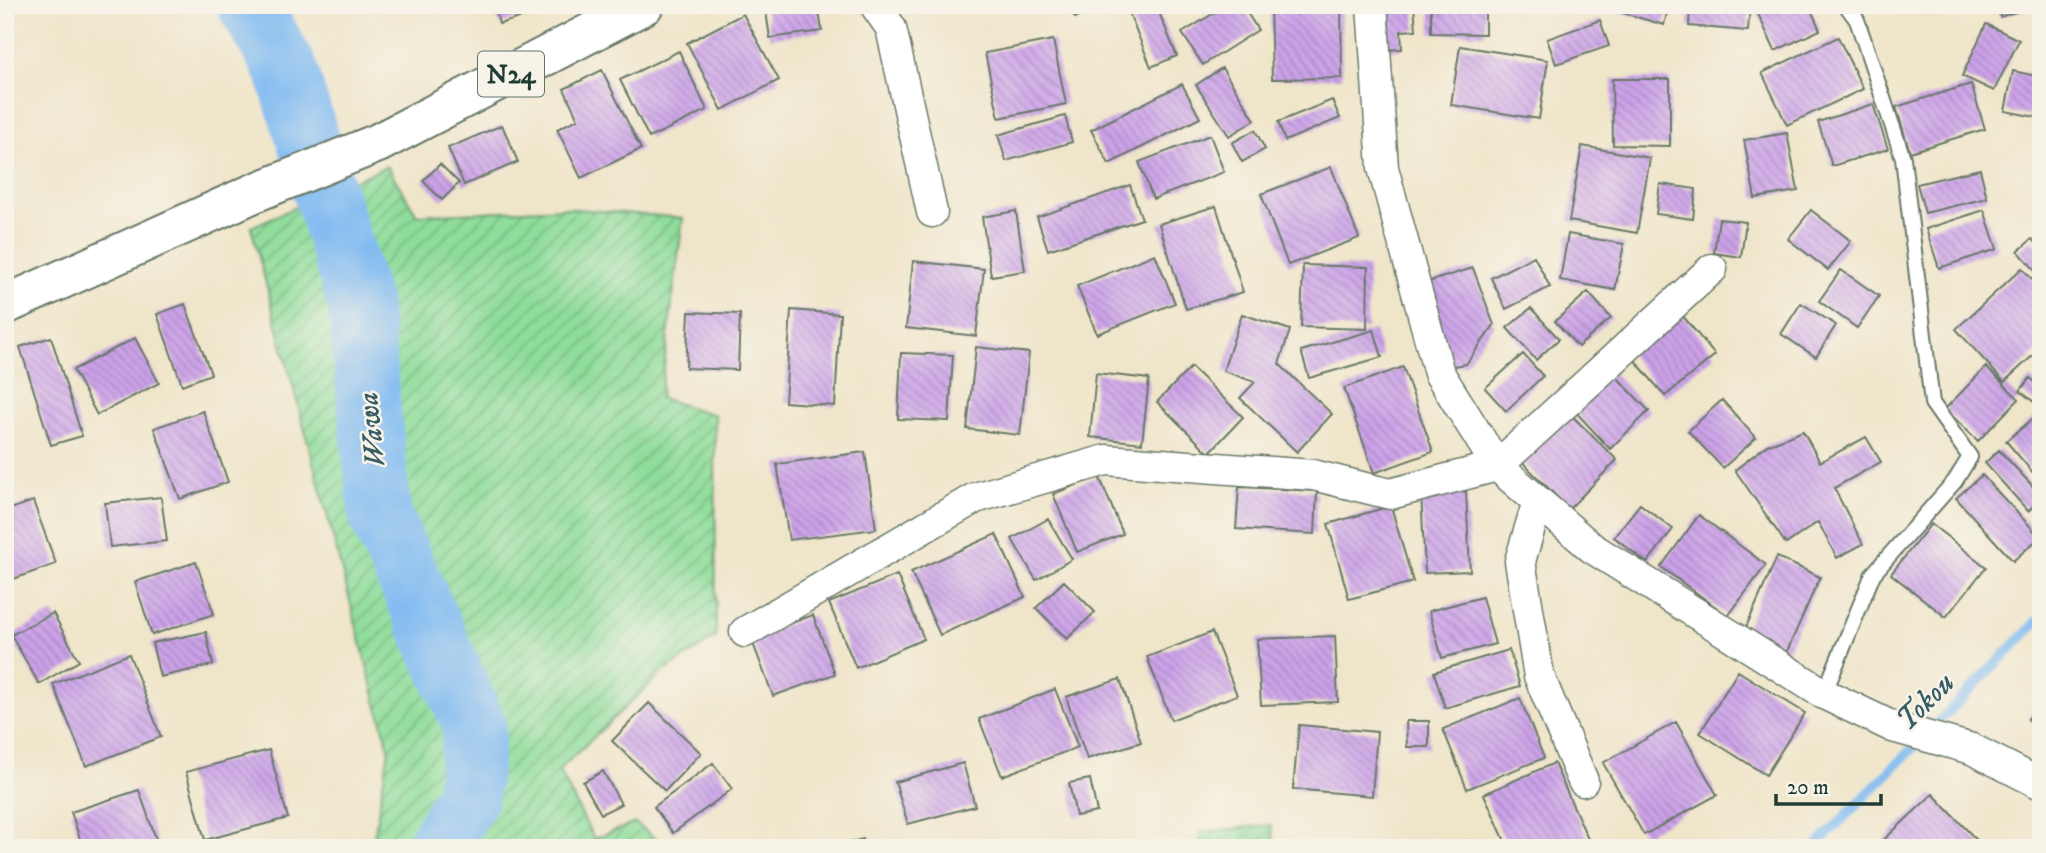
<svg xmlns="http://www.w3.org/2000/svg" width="2046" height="853" font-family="'IM FELL DW Pica',serif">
	<defs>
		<pattern id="garden-furrows" width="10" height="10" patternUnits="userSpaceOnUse" patternTransform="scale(1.75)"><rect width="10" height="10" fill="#8fdd9b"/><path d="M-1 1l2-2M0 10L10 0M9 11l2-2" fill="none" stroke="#74b47f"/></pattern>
		<pattern id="building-back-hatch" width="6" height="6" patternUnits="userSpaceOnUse" patternTransform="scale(1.75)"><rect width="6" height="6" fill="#cca2e9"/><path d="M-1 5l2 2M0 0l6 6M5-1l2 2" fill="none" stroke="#a585be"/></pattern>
	</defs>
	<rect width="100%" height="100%" fill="#f7f3e8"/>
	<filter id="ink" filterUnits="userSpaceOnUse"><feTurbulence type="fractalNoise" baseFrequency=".0143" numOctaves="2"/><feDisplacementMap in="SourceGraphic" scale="14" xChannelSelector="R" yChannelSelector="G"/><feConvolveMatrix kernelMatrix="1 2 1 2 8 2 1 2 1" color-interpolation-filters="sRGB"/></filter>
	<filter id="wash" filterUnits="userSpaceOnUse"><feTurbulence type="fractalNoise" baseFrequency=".00686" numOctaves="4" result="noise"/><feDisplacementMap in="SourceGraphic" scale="28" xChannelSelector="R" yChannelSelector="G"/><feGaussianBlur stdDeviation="1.57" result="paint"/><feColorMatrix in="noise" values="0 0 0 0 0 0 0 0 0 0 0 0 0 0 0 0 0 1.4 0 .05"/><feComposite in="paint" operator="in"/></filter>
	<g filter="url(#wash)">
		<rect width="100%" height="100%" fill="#efe5c9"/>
		<path fill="url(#garden-furrows)" stroke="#578d68" stroke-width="2" d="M 387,166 L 417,215 L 565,208 L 683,218 L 660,398 L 715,415 L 716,637 L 663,672 L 559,770 L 594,839 L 635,823 L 668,848 L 372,848 L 389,749 L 251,227 Z
			M 1271,825 L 1275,848 L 1200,848 L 1200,832 Z"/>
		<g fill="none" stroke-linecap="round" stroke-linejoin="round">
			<path stroke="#7fbaf1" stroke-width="10" d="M 1814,848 L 2041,618"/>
			<path stroke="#7fbaf1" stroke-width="63" d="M 249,5 L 286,69 L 359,303 L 380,515 L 475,726 L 467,796 L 437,848"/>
		</g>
		<g id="blocks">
			<path fill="url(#building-back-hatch)" d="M 494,5 L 560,5 L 560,6 L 499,24 Z
				M 765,5 L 818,5 L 822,31 L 770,38 Z
				M 1068,5 L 1103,5 L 1075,18 Z
				M 1126,5 L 1156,5 L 1177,56 L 1151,67 Z
				M 1227,5 L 1242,5 L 1258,30 L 1203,65 L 1182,33 Z
				M 1270,5 L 1341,5 L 1342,78 L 1272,79 Z
				M 1380,5 L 1414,5 L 1416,30 L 1401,31 L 1402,49 L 1384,50 Z
				M 1431,5 L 1485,5 L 1485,34 L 1431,33 Z
				M 1596,5 L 1669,5 L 1664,25 Z
				M 1690,5 L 1750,5 L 1748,31 L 1689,26 Z
				M 1754,5 L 1809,5 L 1820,30 L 1775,51 Z
				M 1997,5 L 2034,5 L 2034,6 L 2000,17 Z
				M 743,14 L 779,80 L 722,110 L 687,43 Z
				M 1600,20 L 1609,46 L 1556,64 L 1547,39 Z
				M 1986,24 L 2019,40 L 1994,91 L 1962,76 Z
				M 1838,37 L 1863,89 L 1787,125 L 1762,73 Z
				M 1053,40 L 1066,104 L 999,118 L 985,53 Z
				M 1460,46 L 1548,60 L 1539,119 L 1451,105 Z
				M 679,51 L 707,110 L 649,138 L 620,80 Z
				M 1222,68 L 1255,120 L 1229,136 L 1196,85 Z
				M 602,70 L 641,149 L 581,178 L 557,129 L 578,119 L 564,89 Z
				M 2013,71 L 2041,77 L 2041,118 L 2005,111 Z
				M 1612,79 L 1670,79 L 1670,146 L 1613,145 Z
				M 1182,84 L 1200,118 L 1109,164 L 1091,130 Z
				M 1971,84 L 1985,129 L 1910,152 L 1896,107 Z
				M 1332,100 L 1340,118 L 1285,141 L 1278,122 Z
				M 1873,104 L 1888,149 L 1832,166 L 1818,122 Z
				M 1065,116 L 1072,142 L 1006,161 L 998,135 Z
				M 502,125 L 518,162 L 464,185 L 448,148 Z
				M 1255,130 L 1265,149 L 1242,162 L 1232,143 Z
				M 1787,133 L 1798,191 L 1755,198 L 1744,140 Z
				M 1210,135 L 1224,172 L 1153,199 L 1139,162 Z
				M 1582,146 L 1650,158 L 1637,233 L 1569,221 Z
				M 440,164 L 459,183 L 442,200 L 423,181 Z
				M 1331,167 L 1359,238 L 1288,265 L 1261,194 Z
				M 1980,169 L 1987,198 L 1925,213 L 1917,184 Z
				M 1660,184 L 1696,189 L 1693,219 L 1656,214 Z
				M 1130,185 L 1142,219 L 1048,250 L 1037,217 Z
				M 1216,206 L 1243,292 L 1186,309 L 1159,224 Z
				M 1811,210 L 1851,241 L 1828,270 L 1788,239 Z
				M 1984,210 L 1997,249 L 1939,268 L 1926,229 Z
				M 1016,211 L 1025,271 L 991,276 L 982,217 Z
				M 1719,219 L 1746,222 L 1741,257 L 1714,253 Z
				M 1568,234 L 1624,244 L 1615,290 L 1560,280 Z
				M 2032,239 L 2041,248 L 2041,277 L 2018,251 Z
				M 1155,254 L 1175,303 L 1097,334 L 1077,286 Z
				M 1534,256 L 1550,287 L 1506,309 L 1491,278 Z
				M 913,261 L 984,269 L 976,336 L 906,328 Z
				M 1303,265 L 1368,267 L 1367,329 L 1301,327 Z
				M 1473,268 L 1494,325 L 1466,364 L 1447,367 L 1421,284 Z
				M 2022,268 L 2041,289 L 2041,348 L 2004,382 L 1956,329 Z
				M 1841,270 L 1879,296 L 1857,328 L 1819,301 Z
				M 1588,292 L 1611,318 L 1578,347 L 1555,321 Z
				M 1801,303 L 1836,325 L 1816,357 L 1781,334 Z
				M 185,304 L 211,374 L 182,385 L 157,314 Z
				M 1531,308 L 1559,339 L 1536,360 L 1507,328 Z
				M 1677,309 L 1715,355 L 1665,396 L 1627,351 Z
				M 791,310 L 840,314 L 835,406 L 785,402 Z
				M 689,312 L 740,314 L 738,370 L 686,368 Z
				M 1242,314 L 1290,330 L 1279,364 L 1332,414 L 1297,452 L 1240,398 L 1255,382 L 1223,371 Z
				M 1374,330 L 1382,357 L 1309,378 L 1301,351 Z
				M 51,337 L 82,436 L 51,445 L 20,347 Z
				M 135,338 L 159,383 L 97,415 L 73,370 Z
				M 976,347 L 1029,353 L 1020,435 L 967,429 Z
				M 901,353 L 953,355 L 949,421 L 898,419 Z
				M 1523,354 L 1543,376 L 1506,411 L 1485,388 Z
				M 1191,367 L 1243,417 L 1209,453 L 1157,402 Z
				M 1403,367 L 1433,452 L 1374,473 L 1344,388 Z
				M 1986,367 L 2019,399 L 1978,441 L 1945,409 Z
				M 1096,373 L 1149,379 L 1142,443 L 1090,437 Z
				M 1613,373 L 1649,411 L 1610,449 L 1574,410 Z
				M 2030,378 L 2041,387 L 2041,403 L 2039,406 L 2020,391 Z
				M 1722,400 L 1756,438 L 1723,468 L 1688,431 Z
				M 203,411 L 228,482 L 180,499 L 154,428 Z
				M 2041,412 L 2041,482 L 2006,441 Z
				M 1570,414 L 1617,460 L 1569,509 L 1522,462 Z
				M 1803,431 L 1820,462 L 1866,437 L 1881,462 L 1834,488 L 1863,544 L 1837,558 L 1818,522 L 1786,544 L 1735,470 L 1767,445 Z
				M 1999,450 L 2041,495 L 2041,499 L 2028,511 L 1985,463 Z
				M 865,452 L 876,529 L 789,540 L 777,464 Z
				M 1982,475 L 2040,537 L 2013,561 L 1956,498 Z
				M 1099,476 L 1123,534 L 1077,552 L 1053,494 Z
				M 1239,487 L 1317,491 L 1315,534 L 1236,529 Z
				M 1466,491 L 1470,571 L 1425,573 L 1421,492 Z
				M 161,497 L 167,541 L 110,547 L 105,503 Z
				M 33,501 L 56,564 L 5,582 L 5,511 Z
				M 1640,504 L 1673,529 L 1647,563 L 1614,537 Z
				M 1391,506 L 1413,582 L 1349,599 L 1328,524 Z
				M 1699,515 L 1766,565 L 1728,616 L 1661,567 Z
				M 1048,519 L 1072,559 L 1036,580 L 1012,539 Z
				M 1931,524 L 1986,567 L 1946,617 L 1891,574 Z
				M 996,534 L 1025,597 L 940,635 L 911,572 Z
				M 1777,557 L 1820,577 L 1785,656 L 1742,636 Z
				M 196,562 L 214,614 L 152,635 L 135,582 Z
				M 897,575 L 924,639 L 856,668 L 829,603 Z
				M 1064,581 L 1095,612 L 1067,639 L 1036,608 Z
				M 1482,597 L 1495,644 L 1442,658 L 1429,611 Z
				M 53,613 L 79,661 L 39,684 L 11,635 Z
				M 813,615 L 835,674 L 773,696 L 751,638 Z
				M 206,632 L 213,665 L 160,677 L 152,643 Z
				M 1212,632 L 1237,695 L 1171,720 L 1147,657 Z
				M 1335,636 L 1338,702 L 1261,705 L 1257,639 Z
				M 1509,650 L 1520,686 L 1445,708 L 1434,672 Z
				M 129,654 L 161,737 L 86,766 L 53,684 Z
				M 1738,671 L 1805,713 L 1766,775 L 1700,733 Z
				M 1120,679 L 1141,742 L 1087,759 L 1066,697 Z
				M 1055,689 L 1078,747 L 1002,776 L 979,719 Z
				M 1520,698 L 1544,758 L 1467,789 L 1443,729 Z
				M 2041,702 L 2041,728 L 2028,719 Z
				M 649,703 L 701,753 L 665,791 L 612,741 Z
				M 1406,721 L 1429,721 L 1429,747 L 1407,747 Z
				M 1676,722 L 1717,795 L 1644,835 L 1603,763 Z
				M 1299,725 L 1377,732 L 1372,796 L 1293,789 Z
				M 269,750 L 288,818 L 205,840 L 186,772 Z
				M 713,763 L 732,789 L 673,833 L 654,807 Z
				M 963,763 L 975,806 L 908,824 L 895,782 Z
				M 1554,763 L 1592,848 L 1508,848 L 1484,794 Z
				M 603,771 L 621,804 L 601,814 L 583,782 Z
				M 1090,779 L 1097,812 L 1076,816 L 1069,783 Z
				M 139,790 L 159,848 L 83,848 L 71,812 Z
				M 1933,794 L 1984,848 L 1875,848 Z
				M 863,839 L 866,848 L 832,848 L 832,847 Z
				M 1472,841 L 1473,848 L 1438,848 L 1438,846 Z"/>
		</g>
	</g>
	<g filter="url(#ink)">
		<use href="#blocks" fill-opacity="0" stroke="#687868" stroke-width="2"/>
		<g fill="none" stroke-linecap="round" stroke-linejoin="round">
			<defs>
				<path id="lane" d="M 1824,694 L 1873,574 L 1955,481 L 1970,457 L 1932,403 L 1903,158 L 1857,20 L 1846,5"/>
				<path id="street" d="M 875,5 L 891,28 L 932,212
					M 1372,5 L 1383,168 L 1439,373 L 1497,466 L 1592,548 L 1824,694 L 1893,727 L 1972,749 L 2041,784
					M 1538,501 L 1520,561 L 1539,676 L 1583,781
					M 745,632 L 975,498 L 1106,460 L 1313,475 L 1390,494 L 1497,466 L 1712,269"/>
				<path id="primary" d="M 5,305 L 254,193 L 378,143 L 644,5"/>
			</defs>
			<use href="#lane" stroke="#687868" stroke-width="18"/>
			<use href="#street" stroke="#687868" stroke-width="33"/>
			<use href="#primary" stroke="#687868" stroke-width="42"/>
			<use href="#lane" stroke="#fff" stroke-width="14"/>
			<use href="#street" stroke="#fff" stroke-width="30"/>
			<use href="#primary" stroke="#fff" stroke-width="38"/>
		</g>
	</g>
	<g text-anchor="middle" stroke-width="5" stroke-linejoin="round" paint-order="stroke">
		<rect fill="#f7f3e8" stroke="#60746a" stroke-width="2" x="478" y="51.5" width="66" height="45" rx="5"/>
		<g font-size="26" font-weight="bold" fill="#1f3d34">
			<text x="511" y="83">N24</text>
		</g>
		<g font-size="30" font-style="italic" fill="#375c63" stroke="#f7f3e8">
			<text transform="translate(371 430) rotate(-96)" y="10">Wawa</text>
			<text transform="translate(1925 701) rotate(-45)" y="10">Tokou</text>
		</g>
	</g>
	<rect width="2046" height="853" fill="none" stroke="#f7f3e8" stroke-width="28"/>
	<path d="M1776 794v10h105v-10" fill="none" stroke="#1f3d34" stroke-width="3.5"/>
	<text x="1787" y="794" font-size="21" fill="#1f3d34" stroke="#f7f3e8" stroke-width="5" paint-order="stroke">20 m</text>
</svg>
